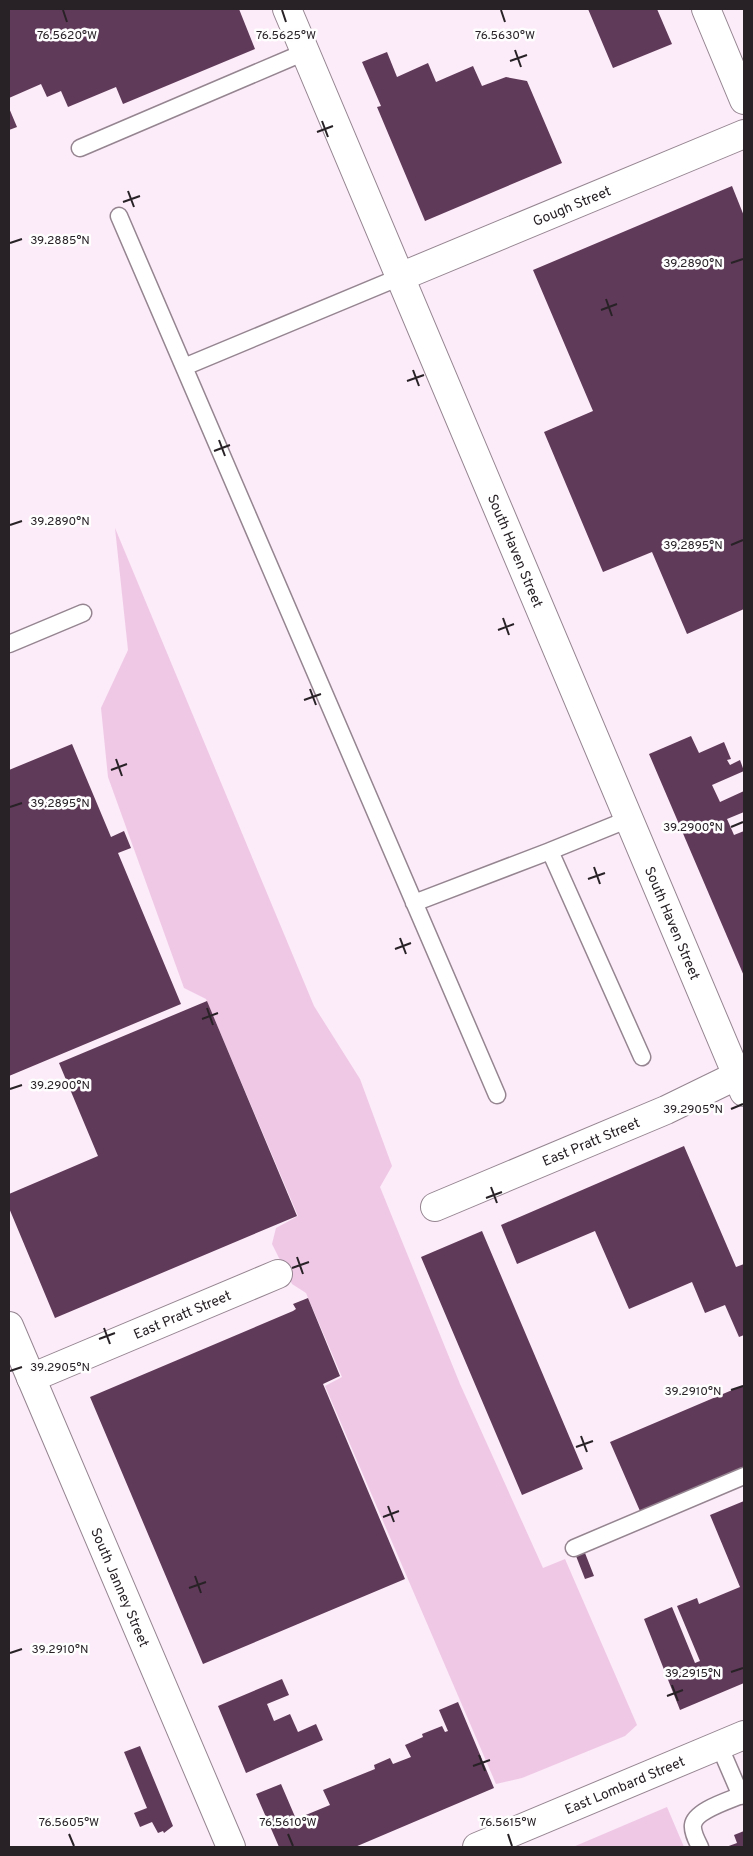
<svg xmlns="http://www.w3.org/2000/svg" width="753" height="1856" font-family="Overpass,sans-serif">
	<rect width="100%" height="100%" fill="#fcebf8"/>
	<path fill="#efc8e6" d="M 115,528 L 314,1006 L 360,1079 L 392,1166 L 380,1187 L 460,1384 L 543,1568 L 565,1559 L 637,1725 L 625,1736 L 522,1778 L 496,1784 L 325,1386 L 342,1377 L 306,1293 L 292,1284 L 272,1244 L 276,1228 L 298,1216 L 206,999 L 184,988 L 108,777 L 101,708 L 128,650 Z
		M 667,1807 L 684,1847 L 573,1847 Z"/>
	<path fill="#603a59" d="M 9,9 L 239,9 L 255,49 L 123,104 L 116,87 L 68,107 L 61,91 L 47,97 L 41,84 L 9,98 Z
		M 588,9 L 657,9 L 672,44 L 613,68 Z
		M 387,52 L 397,77 L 428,63 L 436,82 L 473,66 L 482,86 L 506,77 L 527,81 L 562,163 L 425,221 L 377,107 L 381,106 L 362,62 Z
		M 9,108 L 17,127 L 9,130 Z
		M 732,186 L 744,216 L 744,609 L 687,634 L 652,552 L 603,572 L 544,432 L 593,411 L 533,270 Z
		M 691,736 L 699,753 L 724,742 L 731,759 L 727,760 L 730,765 L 740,760 L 744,771 L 712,785 L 720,802 L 744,791 L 744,812 L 727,819 L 734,835 L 744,831 L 744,976 L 649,754 Z
		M 72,744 L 111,837 L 124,831 L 131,848 L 118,853 L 181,1004 L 9,1076 L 9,770 Z
		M 207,1001 L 297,1216 L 55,1318 L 9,1208 L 9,1194 L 98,1156 L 59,1063 Z
		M 684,1146 L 736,1267 L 744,1264 L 744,1335 L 739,1337 L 725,1305 L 705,1313 L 692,1282 L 629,1309 L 595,1231 L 517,1264 L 501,1225 Z
		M 482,1231 L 583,1469 L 522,1495 L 421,1257 Z
		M 308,1298 L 340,1376 L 323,1384 L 405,1579 L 203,1664 L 90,1397 L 293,1311 L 296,1309 L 293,1304 Z
		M 744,1385 L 744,1467 L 640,1511 L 610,1442 Z
		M 744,1501 L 744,1683 L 680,1710 L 644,1619 L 672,1607 L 695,1663 L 700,1661 L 677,1606 L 697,1598 L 699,1604 L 740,1587 L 710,1515 Z
		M 585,1553 L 594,1576 L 585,1579 L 576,1556 Z
		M 282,1679 L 289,1695 L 267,1704 L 274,1721 L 290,1714 L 298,1732 L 316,1724 L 323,1740 L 246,1773 L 218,1706 Z
		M 458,1702 L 494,1788 L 355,1847 L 279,1847 L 256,1794 L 281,1784 L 296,1819 L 330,1805 L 323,1790 L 375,1769 L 374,1765 L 390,1758 L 393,1764 L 411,1757 L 405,1745 L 423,1737 L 422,1734 L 442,1726 L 445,1732 L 448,1731 L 439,1710 Z
		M 140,1746 L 173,1826 L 164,1833 L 163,1831 L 158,1833 L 152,1822 L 140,1827 L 134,1813 L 147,1808 L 124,1752 Z
		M 744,1831 L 744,1847 L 726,1847 L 737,1843 L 734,1835 Z"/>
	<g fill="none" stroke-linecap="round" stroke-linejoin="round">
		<defs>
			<path id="service" d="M 80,148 L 305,52
				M 119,216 L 497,1095
				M 184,367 L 400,277
				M 9,644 L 83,613
				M 550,851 L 629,819
				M 414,903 L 550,851 L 642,1057
				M 574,1548 L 744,1476
				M 719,1745 L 741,1796
				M 700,1847 C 697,1841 692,1832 693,1825 C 695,1810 731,1800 744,1794"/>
			<g id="minor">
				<path d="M 706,9 L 744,100"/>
				<path id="s1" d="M 400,277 L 744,134"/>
				<path id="s2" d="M 435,1207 L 666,1110 L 744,1072"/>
				<path id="s3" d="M 9,1326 L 231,1847"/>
				<path id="s4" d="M 31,1378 L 278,1274"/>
			</g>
			<g id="primary">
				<path id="s5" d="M 287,9 L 744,1092"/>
				<path id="s6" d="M 477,1847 L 744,1735"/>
			</g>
		</defs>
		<use href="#service" stroke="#958591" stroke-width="19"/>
		<use href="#minor" stroke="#958591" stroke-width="30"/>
		<use href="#primary" stroke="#958591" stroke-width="30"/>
		<use href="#service" stroke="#fff" stroke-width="16"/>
		<use href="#minor" stroke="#fff" stroke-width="28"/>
		<use href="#primary" stroke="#fff" stroke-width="28"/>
	</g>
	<path fill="none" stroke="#282227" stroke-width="2" d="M 63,10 L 67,22M 282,10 L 286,22M 501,10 L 505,22M 515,50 L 521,67M 510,61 L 527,55M 322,121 L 328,137M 317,132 L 333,126M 128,191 L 134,207M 123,202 L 140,196M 10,243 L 22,239M 731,263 L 743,259M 606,299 L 612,316M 601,310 L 617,304M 413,370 L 419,386M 407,381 L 424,375M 219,440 L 225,456M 214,451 L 230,445M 10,525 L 22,521M 731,545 L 743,540M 503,618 L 509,635M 498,630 L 514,624M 310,689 L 316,705M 304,700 L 321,694M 116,759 L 122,776M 111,770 L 127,764M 10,807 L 22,803M 731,827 L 743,822M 594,867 L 600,884M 588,879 L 605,873M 400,938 L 406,954M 395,949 L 411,943M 207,1008 L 213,1025M 202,1019 L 218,1013M 10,1089 L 22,1085M 731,1109 L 743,1104M 491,1187 L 497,1203M 486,1198 L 502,1192M 297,1257 L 303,1274M 292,1268 L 309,1262M 104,1328 L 110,1344M 99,1339 L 115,1333M 10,1371 L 22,1367M 731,1390 L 743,1386M 581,1436 L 587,1452M 576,1447 L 593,1441M 388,1506 L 394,1522M 383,1517 L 399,1511M 195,1576 L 201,1593M 189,1588 L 206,1582M 10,1653 L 22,1649M 731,1672 L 743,1668M 672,1685 L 678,1701M 667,1696 L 683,1690M 479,1755 L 485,1771M 473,1766 L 490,1760M 69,1834 L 74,1846M 288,1834 L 293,1846M 508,1834 L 512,1846"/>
	<g text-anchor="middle" stroke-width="5" stroke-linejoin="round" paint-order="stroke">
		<g font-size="14" fill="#282227" stroke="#fefefe">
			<text dy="5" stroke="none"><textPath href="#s1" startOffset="186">Gough Street</textPath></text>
			<text dy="5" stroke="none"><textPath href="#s5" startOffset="588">South Haven Street</textPath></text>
			<text dy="5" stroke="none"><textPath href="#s5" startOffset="992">South Haven Street</textPath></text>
			<text dy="5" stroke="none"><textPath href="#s2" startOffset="169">East Pratt Street</textPath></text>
			<text dy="5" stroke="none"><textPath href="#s4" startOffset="164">East Pratt Street</textPath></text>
			<text dy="5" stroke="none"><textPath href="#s3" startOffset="284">South Janney Street</textPath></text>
			<text dy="5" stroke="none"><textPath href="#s6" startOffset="160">East Lombard Street</textPath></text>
		</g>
	</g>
	<g font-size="12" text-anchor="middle" fill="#282227" stroke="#fefefe" stroke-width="5" stroke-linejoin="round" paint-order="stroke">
		<text x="67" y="39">76.5620°W</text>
		<text x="286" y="39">76.5625°W</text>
		<text x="505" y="39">76.5630°W</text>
		<text x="60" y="244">39.2885°N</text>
		<text x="693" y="267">39.2890°N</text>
		<text x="60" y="525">39.2890°N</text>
		<text x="693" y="549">39.2895°N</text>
		<text x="60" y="807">39.2895°N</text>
		<text x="693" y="831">39.2900°N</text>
		<text x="60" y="1089">39.2900°N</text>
		<text x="693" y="1113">39.2905°N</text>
		<text x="60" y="1371">39.2905°N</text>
		<text x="693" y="1395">39.2910°N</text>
		<text x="60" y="1653">39.2910°N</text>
		<text x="693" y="1677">39.2915°N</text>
		<text x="69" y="1826">76.5605°W</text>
		<text x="288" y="1826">76.5610°W</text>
		<text x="508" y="1826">76.5615°W</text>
	</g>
	<rect width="753" height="1856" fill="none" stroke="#282227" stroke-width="20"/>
</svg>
